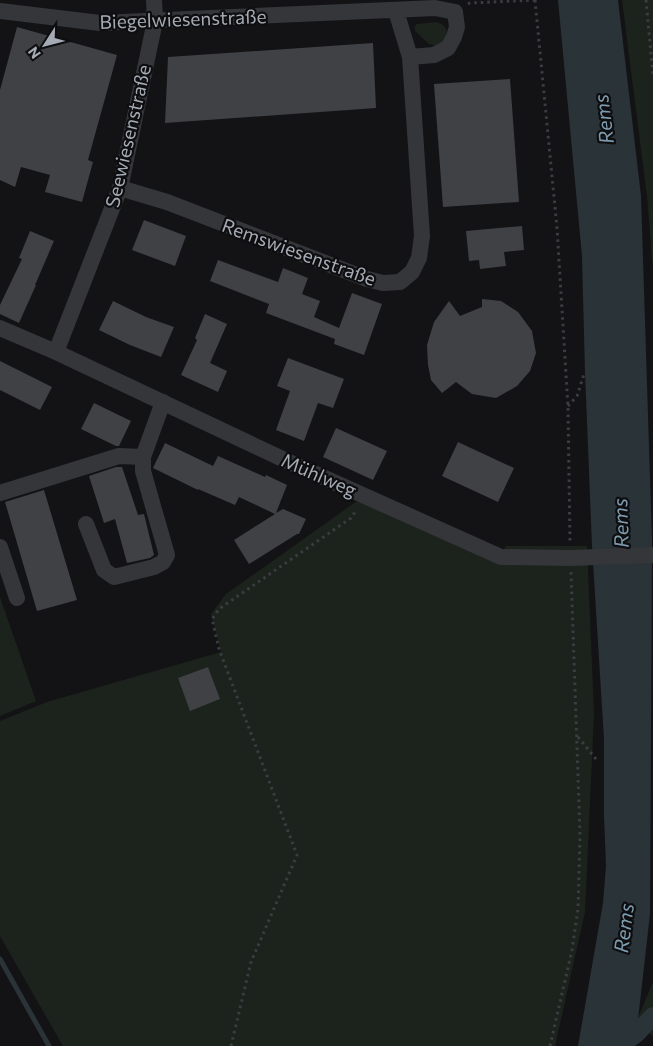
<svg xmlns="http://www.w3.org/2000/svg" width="653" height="1046" font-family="Commissioner,sans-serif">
	<rect width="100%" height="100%" fill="#131315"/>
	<path fill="#1c231c" d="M 622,0 L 653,0 L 653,270 L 647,196 Z
		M 437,22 C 447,26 448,31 446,40 L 437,46 L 429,44 L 415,31 L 415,26 L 417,24 Z
		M 367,494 L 503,551 L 506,546 L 587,546 L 594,714 L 585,912 L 555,1046 L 63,1046 L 0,936 L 0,721 L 47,702 L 221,652 L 211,614 L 226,594 Z
		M 0,597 L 36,701 L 0,716 Z
		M 653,982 L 653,1037 L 637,1020 Z"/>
	<path fill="#2a3338" d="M 558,0 L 618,0 L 641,196 L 652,541 L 650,914 L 635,1046 L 578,1046 L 603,903 L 606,866 L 604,816 L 604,739 L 592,546 L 585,372 L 582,256 Z"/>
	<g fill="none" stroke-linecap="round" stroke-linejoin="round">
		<path stroke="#2a3338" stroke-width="5" d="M 0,959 L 49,1046"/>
		<path stroke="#2a3338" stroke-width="18" d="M 620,1046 L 637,1033 L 653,1016"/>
	</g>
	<path fill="#3f4145" d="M 17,27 L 117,55 L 88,160 L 93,162 L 82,202 L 45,192 L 50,175 L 21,167 L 15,187 L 0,180 L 0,90 Z
		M 373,43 L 376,108 L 165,123 L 168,57 Z
		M 510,79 L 519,202 L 443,207 L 434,84 Z
		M 144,220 L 186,236 L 175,266 L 132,250 Z
		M 522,226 L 524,250 L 504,252 L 506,266 L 480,269 L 479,260 L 469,261 L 466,231 Z
		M 30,231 L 54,241 L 35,285 L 36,285 L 19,323 L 0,314 L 0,305 L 22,259 L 19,258 Z
		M 218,260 L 278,282 L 283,268 L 308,278 L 302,294 L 320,301 L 314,317 L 339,328 L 352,293 L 382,304 L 364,355 L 334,344 L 335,339 L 266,313 L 269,304 L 210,281 Z
		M 482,299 L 501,301 L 518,312 L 532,331 L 536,353 L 530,371 L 517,386 L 496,398 L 472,394 L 456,382 L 442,393 L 431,380 L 428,365 L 427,345 L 434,322 L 449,301 L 460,316 L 482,307 Z
		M 113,301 L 146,317 L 174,327 L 161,357 L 130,345 L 99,330 Z
		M 205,314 L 227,324 L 210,363 L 227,371 L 218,392 L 181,375 L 197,340 L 195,338 Z
		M 288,358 L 344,379 L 333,408 L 318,403 L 304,441 L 276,430 L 290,391 L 277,386 Z
		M 0,361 L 52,387 L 40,410 L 0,390 Z
		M 94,403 L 131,421 L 119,446 L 116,446 L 81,429 Z
		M 336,428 L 387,451 L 373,480 L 323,457 Z
		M 458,442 L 514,468 L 498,502 L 442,476 Z
		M 165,443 L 213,466 L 218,456 L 265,477 L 266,475 L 287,485 L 276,513 L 283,509 L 306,519 L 299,534 L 297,534 L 249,564 L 234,540 L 275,514 L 239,497 L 235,505 L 198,489 L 198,490 L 153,468 Z
		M 116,467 L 122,467 L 138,515 L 144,514 L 154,555 L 150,558 L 127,563 L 115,519 L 104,523 L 89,476 Z
		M 44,490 L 77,600 L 37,611 L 5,502 Z
		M 208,667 L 220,699 L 190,711 L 178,678 Z"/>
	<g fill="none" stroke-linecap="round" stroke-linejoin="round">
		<path stroke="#3a3d41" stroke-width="3" stroke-dasharray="2.5 4" stroke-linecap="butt" d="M 535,0 L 557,228 L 568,407 L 570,543
			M 646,0 L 653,75
			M 468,4 L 470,3 L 535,0
			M 568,406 L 577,396 L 584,374
			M 578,737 L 596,759
			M 231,1046 L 251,962 L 297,855 L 219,649 L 212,619 L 219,609 L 351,518 L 357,509
			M 550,1046 L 572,950 L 578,909 L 580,835 L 571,572"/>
		<path stroke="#34363a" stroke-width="16" d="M 0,11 L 100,23 L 435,8 L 455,12 L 457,27 L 454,37 L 448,48 L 434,55 L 410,57 L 396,11
			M 120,188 L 167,202 L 367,279 L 383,283 L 400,282 L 412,272 L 419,258 L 422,236 L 410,57
			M 0,328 L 56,352 L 289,462 L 501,557 L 570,558 L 653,555
			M 56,352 L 120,188 L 155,21 L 154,0
			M 0,493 L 119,456 L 143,457
			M 86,524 L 104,570 L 114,577 L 154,567 L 163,562 L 167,555 L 143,471 L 143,457 L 163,402
			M 0,547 L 17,598"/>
	</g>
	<g text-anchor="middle" stroke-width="4.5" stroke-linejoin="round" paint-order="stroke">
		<g font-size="19" fill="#a5abb5" stroke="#0e0e10">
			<text transform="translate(183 19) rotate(-2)" y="7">Biegelwiesenstraße</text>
			<text transform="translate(128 136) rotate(-77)" y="7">Seewiesenstraße</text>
			<text transform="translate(299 252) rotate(20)" y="7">Remswiesenstraße</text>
			<text transform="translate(319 475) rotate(24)" y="7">Mühlweg</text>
		</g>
		<g font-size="20" font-style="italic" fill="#7d9caf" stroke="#0e0e10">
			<text transform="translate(604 119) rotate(-97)" y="7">Rems</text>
			<text transform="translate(621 523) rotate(-92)" y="7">Rems</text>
			<text transform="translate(624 928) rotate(-83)" y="7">Rems</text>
		</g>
	</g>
	<g transform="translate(45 45) rotate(234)" stroke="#0e0e10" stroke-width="4" paint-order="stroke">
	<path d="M0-4L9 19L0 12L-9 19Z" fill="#a5abb5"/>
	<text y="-8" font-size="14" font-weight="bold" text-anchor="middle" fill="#a5abb5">N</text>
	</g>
</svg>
